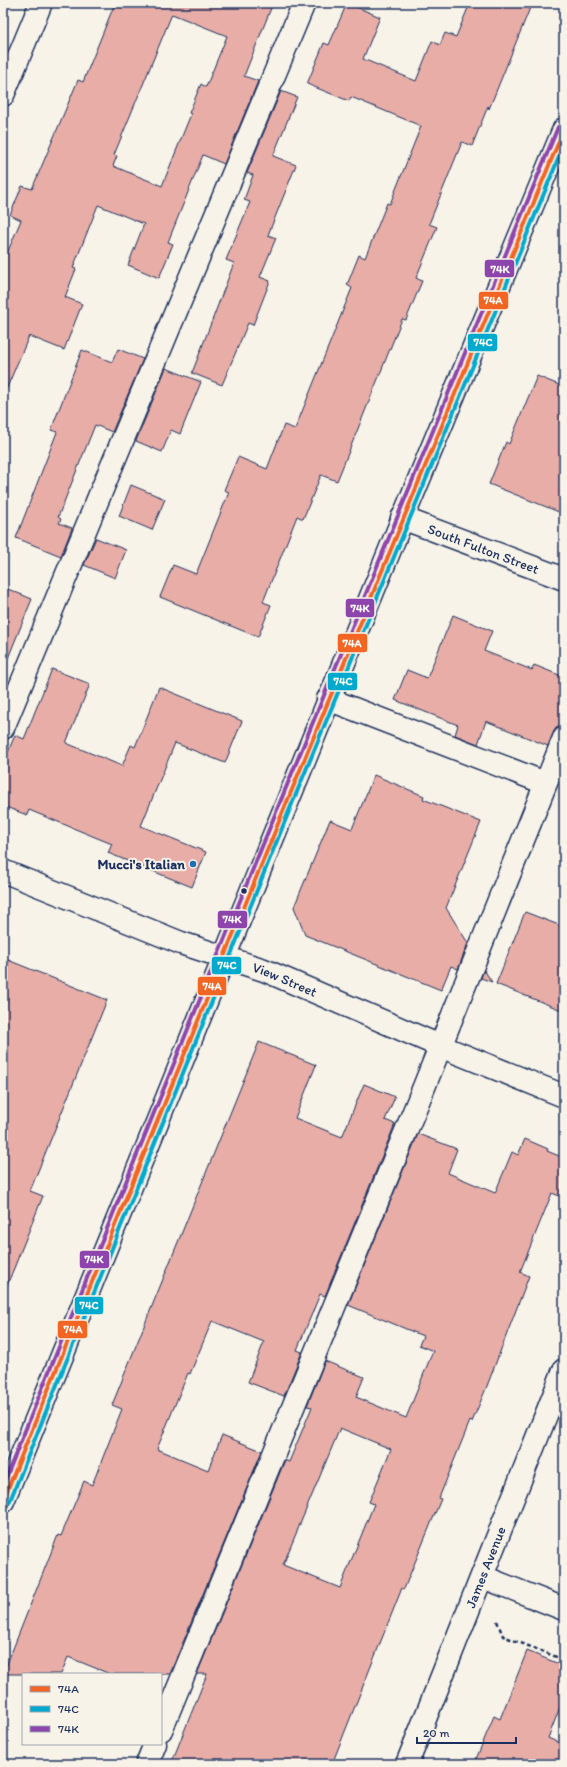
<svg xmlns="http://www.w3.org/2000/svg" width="567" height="1767" font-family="Itim,sans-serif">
	<rect width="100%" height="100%" fill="#f7f3e8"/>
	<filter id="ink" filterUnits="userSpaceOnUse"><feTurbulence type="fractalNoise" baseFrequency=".025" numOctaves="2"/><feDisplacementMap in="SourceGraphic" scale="8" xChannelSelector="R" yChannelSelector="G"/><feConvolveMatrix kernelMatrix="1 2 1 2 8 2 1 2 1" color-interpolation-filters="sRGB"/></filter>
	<g filter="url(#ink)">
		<path fill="#e8ada7" stroke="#1b2f5e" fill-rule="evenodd" d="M 115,3 L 273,3 L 244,76 L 258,81 L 224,164 L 203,155 L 168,242 L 173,244 L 159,278 L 128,265 L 144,224 L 98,205 L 73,268 L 76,269 L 65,297 L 82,304 L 64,350 L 29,336 L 3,397 L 3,263 L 21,220 L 10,215 L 22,186 L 32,189 L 78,80 L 83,82 ZM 172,14 L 227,36 L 206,87 L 201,84 L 189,113 L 191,114 L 162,186 L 113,166 L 117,156 L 114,155 Z
			M 347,3 L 380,17 L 363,59 L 416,81 L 432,41 L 440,45 L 445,33 L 456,37 L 470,3 L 532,3 L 489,109 L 488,106 L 472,146 L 462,142 L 429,224 L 437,227 L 416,278 L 422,281 L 406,320 L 402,319 L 337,481 L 321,475 L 303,519 L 297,516 L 263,602 L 271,605 L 258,637 L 160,597 L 173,565 L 196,574 L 229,492 L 224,490 L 238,457 L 267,469 L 284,425 L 295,429 L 352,288 L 347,285 L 359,255 L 365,258 L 387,203 L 390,204 L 421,126 L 351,97 L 349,101 L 307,84 L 324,43 L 329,45 Z
			M 281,91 L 297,97 L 273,156 L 296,165 L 268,235 L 276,238 L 260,277 L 270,281 L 253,325 L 248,323 L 222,385 L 192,373 L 234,263 L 226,260 L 250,202 L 244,200 L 253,175 L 247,173 Z
			M 118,349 L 143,359 L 112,432 L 95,425 L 58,517 L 61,519 L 59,523 L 72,528 L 61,556 L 16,538 L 57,432 L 51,430 L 82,350 L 112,362 Z
			M 166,368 L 201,382 L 180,434 L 171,430 L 162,452 L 136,441 Z
			M 537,376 L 564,387 L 564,514 L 489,484 L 506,442 L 509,444 Z
			M 131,485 L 165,499 L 152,530 L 119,516 Z
			M 96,538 L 126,550 L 115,578 L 84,565 Z
			M 3,587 L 32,599 L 4,668 L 3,667 Z
			M 453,615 L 492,631 L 484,651 L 532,670 L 534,665 L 564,677 L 564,726 L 556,728 L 548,746 L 486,721 L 478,744 L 455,735 L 458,725 L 395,700 L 407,670 L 427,678 Z
			M 52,669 L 90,684 L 66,743 L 122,766 L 131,745 L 135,747 L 159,687 L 242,721 L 225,763 L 175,743 L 141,826 L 206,852 L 192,887 L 108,853 L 112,844 L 29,810 L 27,815 L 3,806 L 3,764 L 15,735 L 24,739 Z
			M 374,775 L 424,796 L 423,799 L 481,822 L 446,908 L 468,943 L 458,969 L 451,966 L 441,990 L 305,935 L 294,907 L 330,820 L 352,829 Z
			M 525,912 L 564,927 L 564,1011 L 496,984 Z
			M 3,958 L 107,1000 L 30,1191 L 43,1196 L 4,1293 Z
			M 484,970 L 492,982 L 481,978 Z
			M 259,1042 L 316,1065 L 295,1118 L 342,1137 L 364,1084 L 395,1097 L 385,1120 L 395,1124 L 325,1296 L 320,1294 L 297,1350 L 302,1352 L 284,1396 L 248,1382 L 264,1342 L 212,1321 L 190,1374 L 188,1373 L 157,1449 L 208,1470 L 222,1435 L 262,1451 L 170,1674 L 110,1674 L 68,1657 L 61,1674 L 3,1674 L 58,1535 L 61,1536 L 84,1481 L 92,1485 L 122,1409 L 112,1405 Z
			M 418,1134 L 457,1149 L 448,1173 L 495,1193 L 512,1152 L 518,1155 L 525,1139 L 548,1149 L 547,1151 L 564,1158 L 564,1198 L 552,1193 L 520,1272 L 529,1276 L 487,1386 L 472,1422 L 470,1421 L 439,1498 L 441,1499 L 404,1589 L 402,1588 L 332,1764 L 171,1764 L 207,1674 L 197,1674 L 285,1460 L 289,1462 L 312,1407 L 307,1406 L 325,1361 L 364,1377 L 356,1397 L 406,1418 L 433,1351 L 419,1345 L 423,1336 L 348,1305 ZM 340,1428 L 391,1449 L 369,1502 L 374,1504 L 340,1588 L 283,1565 Z
			M 527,1651 L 564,1666 L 564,1697 L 548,1738 L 564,1745 L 564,1764 L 474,1764 L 494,1716 L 500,1719 Z"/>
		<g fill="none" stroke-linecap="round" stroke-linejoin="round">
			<defs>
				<g id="minor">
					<path d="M 3,95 L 41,3"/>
					<path id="s1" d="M 402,518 L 564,579"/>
					<path d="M 328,699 L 545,783"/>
					<path d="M 3,728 L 304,3"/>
					<path id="s2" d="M 3,871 L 181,943 L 264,970 L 440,1046 L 564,1096"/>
					<path d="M 3,1501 C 188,1042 374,585 564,129"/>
					<path d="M 483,1577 L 564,1609"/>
					<path d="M 161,1730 L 424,1087 L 564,738"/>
					<path d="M 147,1764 L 155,1744"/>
					<path id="s3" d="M 407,1764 L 564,1370"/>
				</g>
			</defs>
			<use href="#minor" stroke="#1b2f5e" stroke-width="25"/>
			<path stroke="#1b2f5e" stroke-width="2.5" stroke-dasharray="4 3" stroke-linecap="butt" d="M 497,1621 L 503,1636 L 564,1660"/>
			<use href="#minor" stroke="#f7f3e8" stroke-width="22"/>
			<defs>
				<path id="bus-1" d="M 3,1501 L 282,814 L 564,129"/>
				<path id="bus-2" d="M 9,1503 L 287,816 L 564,145"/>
				<path id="bus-3" d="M 3,1485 L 276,812 L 558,127"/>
			</defs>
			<use href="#bus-1" stroke="#f7f3e8" stroke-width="7"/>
			<use href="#bus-2" stroke="#f7f3e8" stroke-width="7"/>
			<use href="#bus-3" stroke="#f7f3e8" stroke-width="7"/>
			<use href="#bus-1" stroke="#f26522" stroke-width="4"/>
			<use href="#bus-2" stroke="#00a9ce" stroke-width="4"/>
			<use href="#bus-3" stroke="#8e44ad" stroke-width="4"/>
		</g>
	</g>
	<circle fill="#1f6fb2" stroke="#f7f3e8" stroke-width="1.5" cx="193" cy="864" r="4"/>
	<circle fill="#1b2f5e" stroke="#f7f3e8" stroke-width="1.5" cx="244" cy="891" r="3.5"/>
	<g text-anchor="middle" stroke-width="4" stroke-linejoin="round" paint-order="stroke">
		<g font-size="14" fill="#1b2f5e" stroke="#f7f3e8">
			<text dy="5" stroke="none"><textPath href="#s1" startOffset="87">South Fulton Street</textPath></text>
			<text dy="5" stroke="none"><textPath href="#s2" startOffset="302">View Street</textPath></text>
			<text dy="5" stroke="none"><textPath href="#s3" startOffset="212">James Avenue</textPath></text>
		</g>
		<g font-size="14" font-weight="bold" fill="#1b2f5e" stroke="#f7f3e8" text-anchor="end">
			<text x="185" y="869">Mucci's Italian</text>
		</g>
	</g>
	<g stroke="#f7f3e8" stroke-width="1.5">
		<rect x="484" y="259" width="31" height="19" rx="4" fill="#8e44ad"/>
		<rect x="478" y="291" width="31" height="19" rx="4" fill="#f26522"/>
		<rect x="467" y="333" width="31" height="19" rx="4" fill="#00a9ce"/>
		<rect x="345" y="598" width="30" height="20" rx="4" fill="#8e44ad"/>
		<rect x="337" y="633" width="31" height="20" rx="4" fill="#f26522"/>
		<rect x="327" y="672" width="31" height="19" rx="4" fill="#00a9ce"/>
		<rect x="217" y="910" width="31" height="19" rx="4" fill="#8e44ad"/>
		<rect x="211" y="956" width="31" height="19" rx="4" fill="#00a9ce"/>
		<rect x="197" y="976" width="30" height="20" rx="4" fill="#f26522"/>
		<rect x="79" y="1250" width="31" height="19" rx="4" fill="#8e44ad"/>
		<rect x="74" y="1296" width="30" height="19" rx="4" fill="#00a9ce"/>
		<rect x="57" y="1320" width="31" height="19" rx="4" fill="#f26522"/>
	</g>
	<g font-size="11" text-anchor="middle" font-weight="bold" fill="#fff">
		<text x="500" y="273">74K</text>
		<text x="493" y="304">74A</text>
		<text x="483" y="346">74C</text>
		<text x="360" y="612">74K</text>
		<text x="352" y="647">74A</text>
		<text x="343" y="685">74C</text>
		<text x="232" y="923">74K</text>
		<text x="227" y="969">74C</text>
		<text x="212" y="990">74A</text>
		<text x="94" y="1263">74K</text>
		<text x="89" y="1309">74C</text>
		<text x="73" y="1333">74A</text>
	</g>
	<rect width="567" height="1767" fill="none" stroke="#f7f3e8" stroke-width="16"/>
	<rect x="8" y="8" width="551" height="1751" fill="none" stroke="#1b2f5e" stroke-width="1.5" filter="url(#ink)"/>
	<rect x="22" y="1673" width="140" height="72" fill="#f7f3e8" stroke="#9fa5b1"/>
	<rect x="30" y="1686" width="20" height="6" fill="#f26522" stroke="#9fa5b1"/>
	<text x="58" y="1693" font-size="12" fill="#1b2f5e">74A</text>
	<rect x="30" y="1706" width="20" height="6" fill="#00a9ce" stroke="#9fa5b1"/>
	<text x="58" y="1713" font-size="12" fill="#1b2f5e">74C</text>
	<rect x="30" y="1726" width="20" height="6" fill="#8e44ad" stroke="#9fa5b1"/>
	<text x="58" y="1733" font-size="12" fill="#1b2f5e">74K</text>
	<path d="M417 1737v6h99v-6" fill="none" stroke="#1b2f5e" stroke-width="2"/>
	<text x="423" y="1737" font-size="12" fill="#1b2f5e" stroke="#f7f3e8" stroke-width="3" paint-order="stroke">20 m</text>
</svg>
